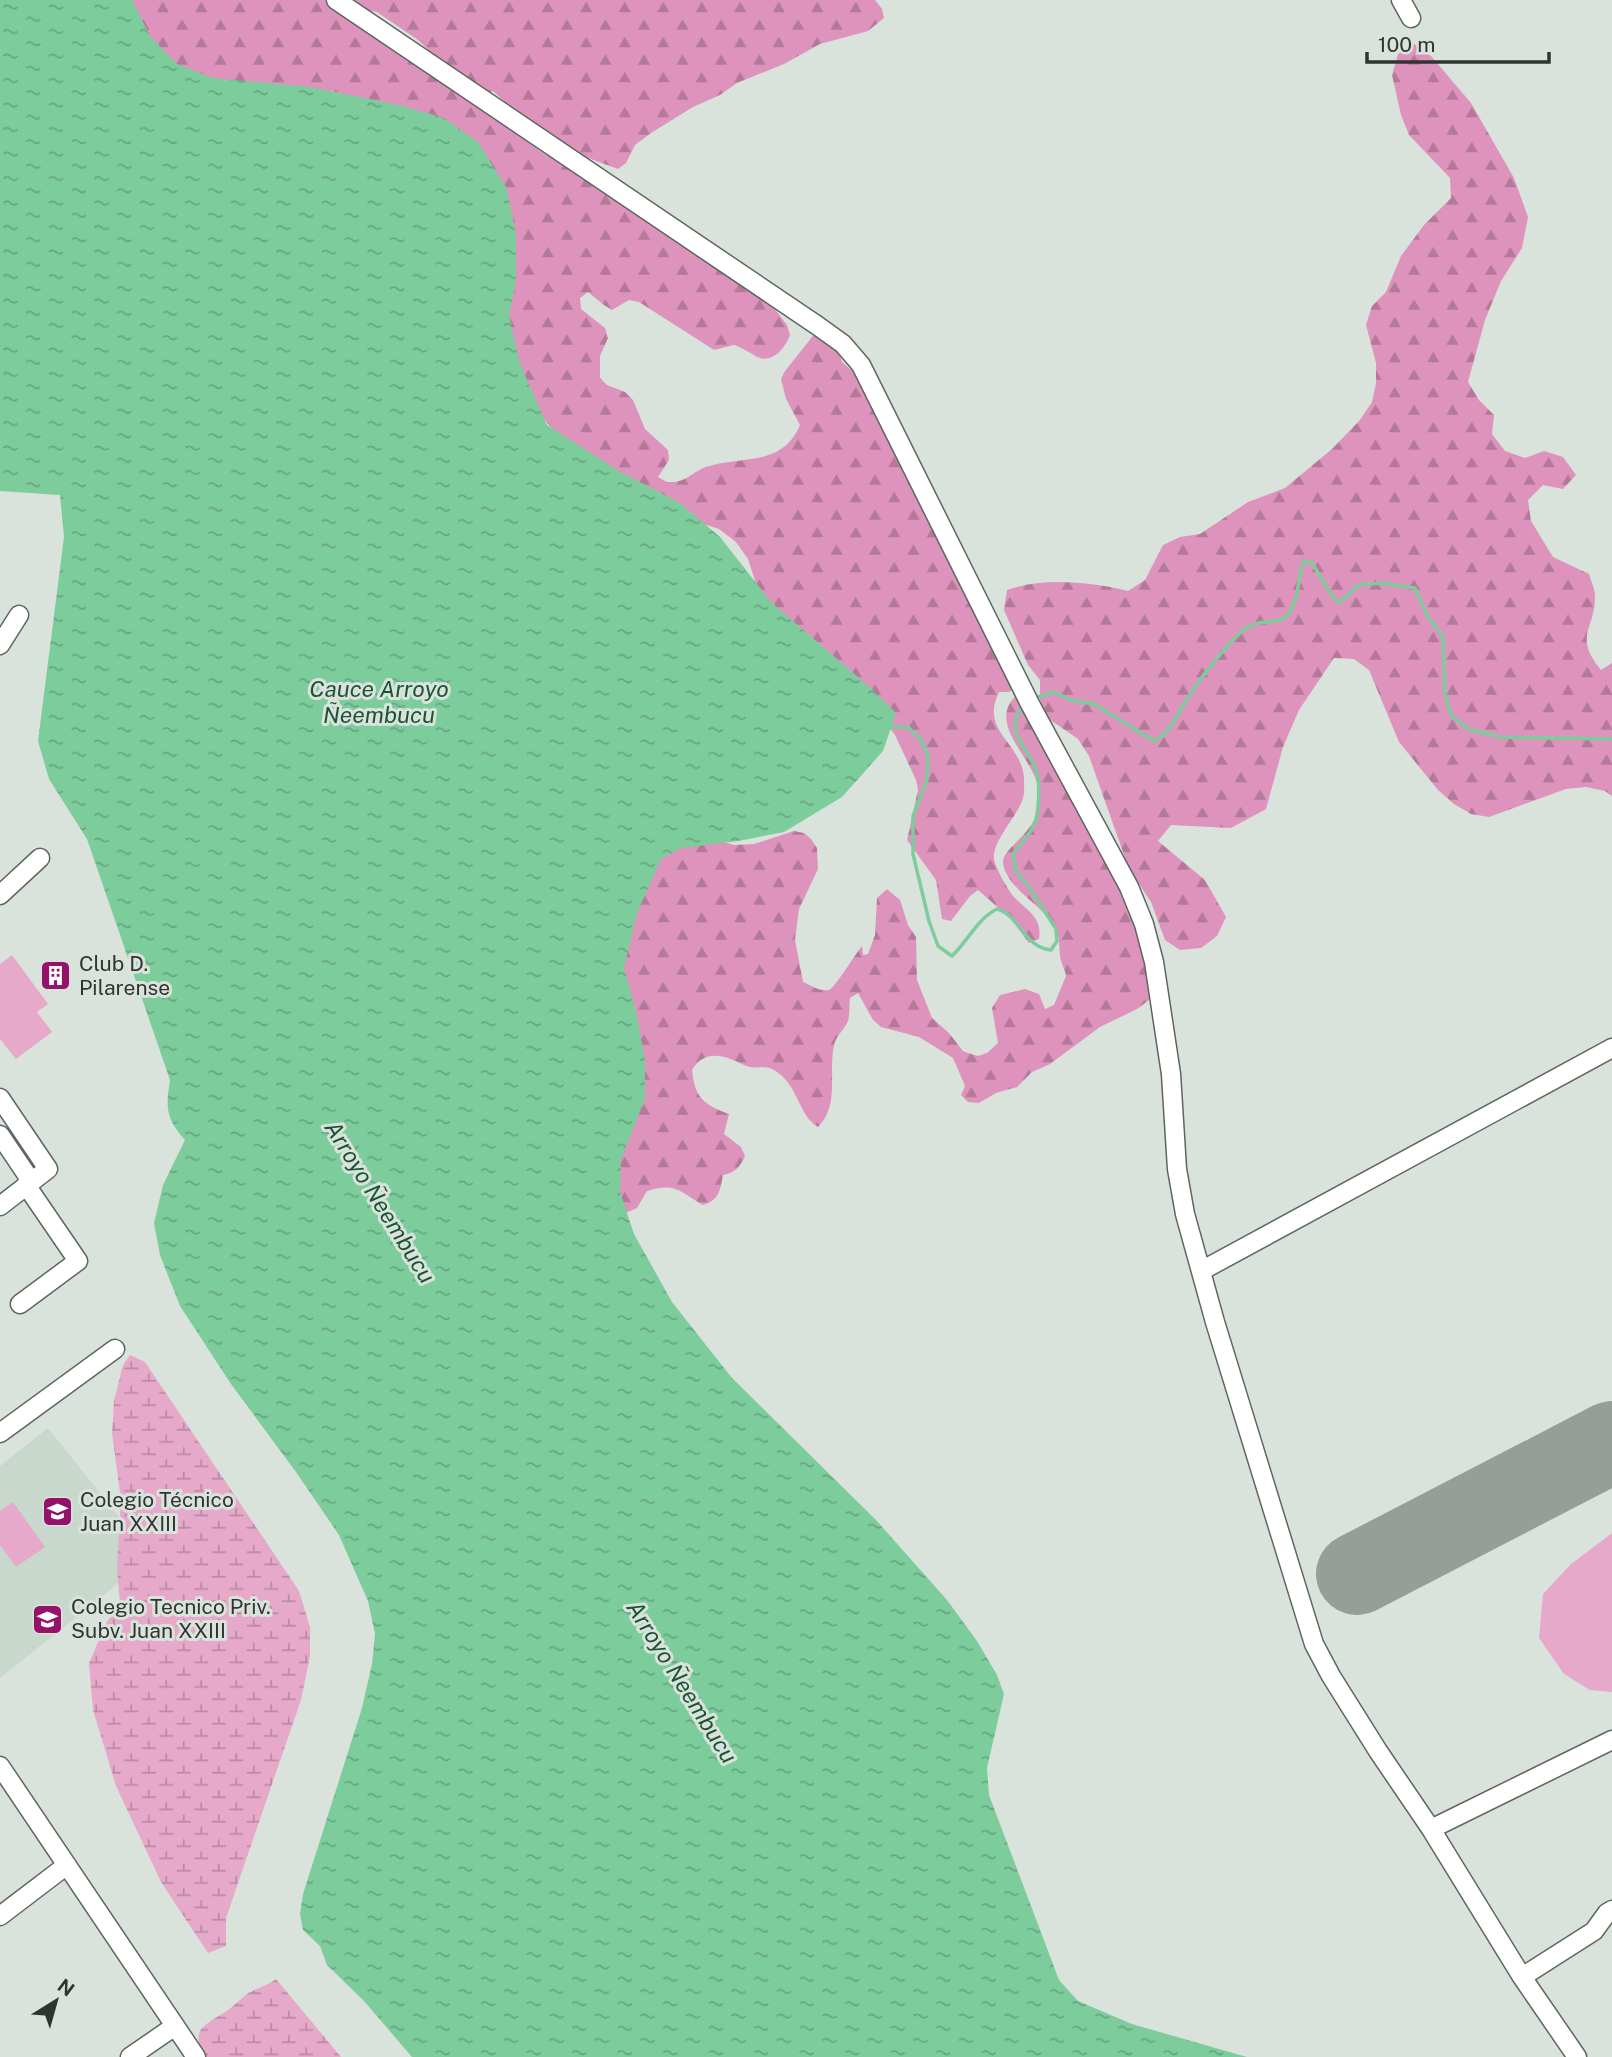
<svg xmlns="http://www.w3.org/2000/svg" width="1612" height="2057" font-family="'Public Sans',sans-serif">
	<defs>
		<pattern id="forest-firs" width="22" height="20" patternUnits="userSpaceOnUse" patternTransform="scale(1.75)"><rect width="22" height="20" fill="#de93bc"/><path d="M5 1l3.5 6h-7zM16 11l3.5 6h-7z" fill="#b47999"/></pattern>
		<pattern id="wetland-marsh" width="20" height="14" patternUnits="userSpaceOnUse" patternTransform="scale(1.75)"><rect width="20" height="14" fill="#e6a9c9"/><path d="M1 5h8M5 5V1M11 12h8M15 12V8" fill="none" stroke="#bb8aa4"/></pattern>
		<pattern id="water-ripples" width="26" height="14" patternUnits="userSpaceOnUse" patternTransform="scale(1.75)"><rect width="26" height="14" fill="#7dcc9c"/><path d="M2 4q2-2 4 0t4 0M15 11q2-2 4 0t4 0" fill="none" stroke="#67a680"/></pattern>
	</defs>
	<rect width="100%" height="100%" fill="#d9e3dc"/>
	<path fill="#c8d8cd" d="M 48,1428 L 151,1557 L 0,1678 L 0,1466 Z"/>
	<path fill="url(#forest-firs)" d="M 87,0 L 324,0 L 375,30 L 544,154 L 573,166 L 634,209 L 650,225 L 673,235 L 774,308 L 787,325 L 790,335 C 786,346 775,362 760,358 C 752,355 744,348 734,345 L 714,350 L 639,302 L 629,300 L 612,310 L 604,305 L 588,292 L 580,298 L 581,309 L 605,328 L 608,338 L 600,356 L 600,378 L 607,385 L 625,392 L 633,400 L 645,429 L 668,450 L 669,460 L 658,477 L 667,482 C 687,483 690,473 706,467 C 740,455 782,468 800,425 L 786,399 L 781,379 L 785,371 L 816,332 L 839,352 L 842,362 L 857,375 L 1018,686 L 1009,692 L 999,692 C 979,732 1023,743 1024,779 C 1024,786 1025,794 1022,801 C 1016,818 988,846 995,863 C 999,874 1006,886 1013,896 C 1026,910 1043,917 1039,939 L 1029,943 L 1011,919 L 978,890 L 970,896 L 951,921 L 942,919 L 936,880 L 907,840 L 918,790 L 916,780 L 895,735 L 882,718 L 845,689 L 757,587 L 748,559 L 736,542 L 719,529 L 700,523 L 556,433 L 536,410 L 370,103 L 331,91 L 282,108 L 64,21 Z
		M 355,0 L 875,0 L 882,9 L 884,18 L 868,31 L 820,44 L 784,64 L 737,83 L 720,95 L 693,107 L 651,133 L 635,145 L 626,163 L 618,169 L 580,155 L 516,112 L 493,91 L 490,92 L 447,67 L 418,40 L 377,12 L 367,10 Z
		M 1414,44 L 1431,56 L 1471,103 L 1514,178 L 1528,217 L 1522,248 L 1501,281 L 1485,320 L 1468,382 L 1479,400 L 1494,415 L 1492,434 L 1505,451 L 1525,458 L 1544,451 L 1563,457 L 1576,475 L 1563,489 L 1543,485 L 1528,500 L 1531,521 L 1553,557 L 1589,574 C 1591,581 1595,589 1595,596 C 1595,630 1573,636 1601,670 L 1612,663 L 1612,796 L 1605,791 L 1586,787 L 1566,789 L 1489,817 L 1471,814 L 1454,804 L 1438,790 L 1399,742 L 1369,670 L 1354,659 L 1334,658 L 1299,710 L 1283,747 L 1266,809 L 1231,828 L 1171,825 L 1158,841 L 1205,880 L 1226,917 L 1217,936 L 1201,948 L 1180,950 L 1165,940 L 1151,902 L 1129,869 L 1089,756 L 1078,739 L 1046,717 L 1040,699 L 1040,680 L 1028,665 L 1004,610 L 1007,590 C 1043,577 1090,582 1128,591 L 1145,580 L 1163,545 L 1180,537 L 1200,534 L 1248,502 L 1285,488 L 1332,449 L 1360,420 L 1372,402 L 1376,383 L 1376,363 L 1366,325 L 1372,306 L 1386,292 L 1401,256 L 1424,225 L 1451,198 L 1450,178 L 1409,135 L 1401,115 L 1392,75 L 1398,54 Z
		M 1018,694 L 1140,915 L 1153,997 L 1137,1009 L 1100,1027 L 1050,1064 L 1032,1072 L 1017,1087 L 996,1093 L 979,1103 L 968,1102 L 961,1095 L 965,1086 L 953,1058 L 919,1037 L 881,1027 L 873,1020 L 858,993 L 850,998 C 849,1005 850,1015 848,1021 C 844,1030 836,1036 834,1045 C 828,1073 840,1105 818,1127 C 800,1116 799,1093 784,1078 C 766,1060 760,1072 744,1065 C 726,1056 705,1048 692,1070 C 695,1098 703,1104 729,1114 L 724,1134 L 741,1147 L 745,1156 C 740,1167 735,1173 723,1175 C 720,1191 719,1200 703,1205 C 680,1192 676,1182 647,1191 L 637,1208 L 628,1212 L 618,1211 L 608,979 L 658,850 L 717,840 L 734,845 L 754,844 L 794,831 L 804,833 L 811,839 L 817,848 L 818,869 L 799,909 L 795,940 L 803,982 C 810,985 821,992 829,990 C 834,989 856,953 862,946 L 863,955 L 868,954 L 875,935 L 877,898 L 887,889 L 900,900 L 908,925 L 916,937 L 917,980 L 932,1018 L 949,1033 L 963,1051 L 968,1053 L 978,1056 L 987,1053 L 998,1043 L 992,1008 L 1000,995 L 1025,989 L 1039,994 L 1045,1009 L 1054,1005 L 1066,976 C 1065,969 1061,964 1060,956 C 1059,945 1060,934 1054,925 C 1041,905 1006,887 1003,863 C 1001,846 1045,832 1039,790 C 1034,757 984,723 1018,694 Z"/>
	<path fill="url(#wetland-marsh)" d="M 130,1355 L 145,1362 L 299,1591 L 310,1627 L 310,1656 L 301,1700 L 226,1918 L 226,1946 L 208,1953 L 161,1882 L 116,1786 L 93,1710 L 89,1663 L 107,1622 L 120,1604 L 117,1567 L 121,1500 L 112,1433 L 114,1401 L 123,1365 Z
		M 276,1979 L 341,2057 L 206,2057 C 188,2030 205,2025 225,2012 C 233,2007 239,2000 247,1994 C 256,1988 267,1986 276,1979 Z"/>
	<path fill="#e6a9c9" d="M 12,955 L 48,1004 L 37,1012 L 52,1032 L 16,1059 L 0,1039 L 0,964 Z
		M 13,1502 L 45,1547 L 16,1567 L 0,1545 L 0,1511 Z
		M 1612,1533 L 1612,1692 L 1590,1690 L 1564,1674 L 1539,1638 L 1543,1594 L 1571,1564 Z"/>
	<path fill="url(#water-ripples)" d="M 0,0 L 132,0 L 150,36 L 177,64 L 213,78 L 310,87 L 399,105 L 444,118 L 478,142 L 506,187 L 516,233 L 516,280 L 509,315 L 520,364 L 547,425 L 617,470 L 680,503 L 720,537 L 771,602 L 873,690 L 896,713 L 883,751 L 842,797 L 784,832 L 738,841 L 681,848 L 661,859 L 637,913 L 624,968 L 636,1011 L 645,1061 L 645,1099 L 621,1159 L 620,1192 L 634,1234 L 672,1302 L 732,1378 L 876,1520 L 947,1600 L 977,1641 L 997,1675 L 1004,1694 L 987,1768 L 989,1795 L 1059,1980 L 1078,2001 L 1132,2024 L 1247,2057 L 412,2057 L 364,2001 L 327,1965 L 320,1946 L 303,1930 L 300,1914 L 303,1894 L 362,1708 L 372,1664 L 375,1634 L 368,1601 L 339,1535 L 296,1472 L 231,1384 L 180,1306 L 160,1255 L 154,1223 L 163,1185 L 185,1140 C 165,1117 166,1108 170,1080 L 87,839 L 49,779 L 38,741 L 64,537 L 60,495 L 0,491 Z"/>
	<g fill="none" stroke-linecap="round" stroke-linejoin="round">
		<path stroke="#7dcc9c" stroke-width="3.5" d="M 1035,698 L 1054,692 L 1070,700 L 1094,704 L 1154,741 C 1171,733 1176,715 1187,699 C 1202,676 1221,651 1241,632 C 1257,616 1278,628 1289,613 C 1300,597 1297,578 1304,561 L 1311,562 C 1321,575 1327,593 1339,603 L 1359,585 L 1381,583 L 1415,588 L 1428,617 L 1443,637 L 1445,693 L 1451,715 L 1468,729 L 1500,737 L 1612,739
			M 886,727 L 908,727 L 921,740 L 928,756 L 927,779 L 913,816 L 913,854 L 929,921 L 938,946 L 952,956 C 968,941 977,919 997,909 C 1020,915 1024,948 1051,950 L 1057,941 L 1056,929 L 1027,884 L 1016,872 L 1013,854 C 1019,845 1031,834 1035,823 C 1039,810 1040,787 1037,774 C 1032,749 1001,734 1023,706"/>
		<path stroke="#969e98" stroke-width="82" d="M 1357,1574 L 1612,1442"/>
		<defs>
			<path id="minor" d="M 336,0 L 818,326 L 843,344 L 861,365 L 1030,704 L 1129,887 L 1144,924 L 1154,962 L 1171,1074 L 1177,1169 L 1185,1214 L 1215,1322 L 1314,1644 L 1331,1676 L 1378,1751 L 1431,1829 L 1522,1977 L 1577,2057
				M 1401,0 L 1411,18
				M 0,645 L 19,615
				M 0,895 L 40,858
				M 0,1098 L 48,1169 L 0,1206
				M 0,1135 L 31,1181
				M 1201,1271 L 1612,1048
				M 20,1304 L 78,1261 L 26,1185
				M 0,1433 L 115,1349
				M 0,1766 L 196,2057
				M 1431,1829 L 1612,1740
				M 0,1916 L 67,1865
				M 1522,1977 L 1594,1931 L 1607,1913 L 1612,1910
				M 130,2057 L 175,2026"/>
		</defs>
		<use href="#minor" stroke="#5e6660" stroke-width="21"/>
		<use href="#minor" stroke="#fff" stroke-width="18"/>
	</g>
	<defs>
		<symbol id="building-square" viewBox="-11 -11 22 22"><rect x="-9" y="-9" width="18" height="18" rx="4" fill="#95126b" stroke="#d9e3dc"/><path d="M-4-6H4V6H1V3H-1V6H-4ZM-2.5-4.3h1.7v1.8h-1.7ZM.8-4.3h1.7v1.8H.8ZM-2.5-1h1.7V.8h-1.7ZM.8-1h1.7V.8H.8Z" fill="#fff"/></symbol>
		<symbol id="school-square" viewBox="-11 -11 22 22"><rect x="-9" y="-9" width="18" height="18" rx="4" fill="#95126b" stroke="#d9e3dc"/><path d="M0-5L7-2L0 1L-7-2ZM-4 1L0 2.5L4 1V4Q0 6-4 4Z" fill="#fff"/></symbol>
	</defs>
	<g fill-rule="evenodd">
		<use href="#building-square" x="38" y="958" width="35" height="35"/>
		<use href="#school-square" x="40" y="1494" width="35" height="35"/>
		<use href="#school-square" x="30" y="1602" width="35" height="35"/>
	</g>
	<g text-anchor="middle" stroke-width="6" stroke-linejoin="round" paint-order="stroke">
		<g font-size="21" fill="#303431" stroke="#d9e3dc" text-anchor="start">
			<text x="79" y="971">Club D.<tspan x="79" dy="24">Pilarense</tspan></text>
			<text x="80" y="1507">Colegio Técnico<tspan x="80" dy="24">Juan XXIII</tspan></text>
			<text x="71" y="1614">Colegio Tecnico Priv.<tspan x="71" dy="24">Subv. Juan XXIII</tspan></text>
		</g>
		<g font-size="23" font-style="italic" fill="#1a5435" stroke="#d9e3dc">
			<text x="379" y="697">Cauce Arroyo<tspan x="379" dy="26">Ñeembucu</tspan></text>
			<text transform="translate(380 1202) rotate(58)" y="8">Arroyo Ñeembucu</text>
			<text transform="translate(682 1682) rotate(58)" y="8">Arroyo Ñeembucu</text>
		</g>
	</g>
	<g transform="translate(56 2001) rotate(37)" stroke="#d9e3dc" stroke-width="5" paint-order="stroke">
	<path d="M0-5L12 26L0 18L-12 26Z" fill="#303431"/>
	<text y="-10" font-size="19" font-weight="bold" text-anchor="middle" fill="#303431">N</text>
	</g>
	<path d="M1367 52v10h182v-10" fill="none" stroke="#303431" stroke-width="3.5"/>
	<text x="1378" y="52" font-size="21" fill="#303431" stroke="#d9e3dc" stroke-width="5" paint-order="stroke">100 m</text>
</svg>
